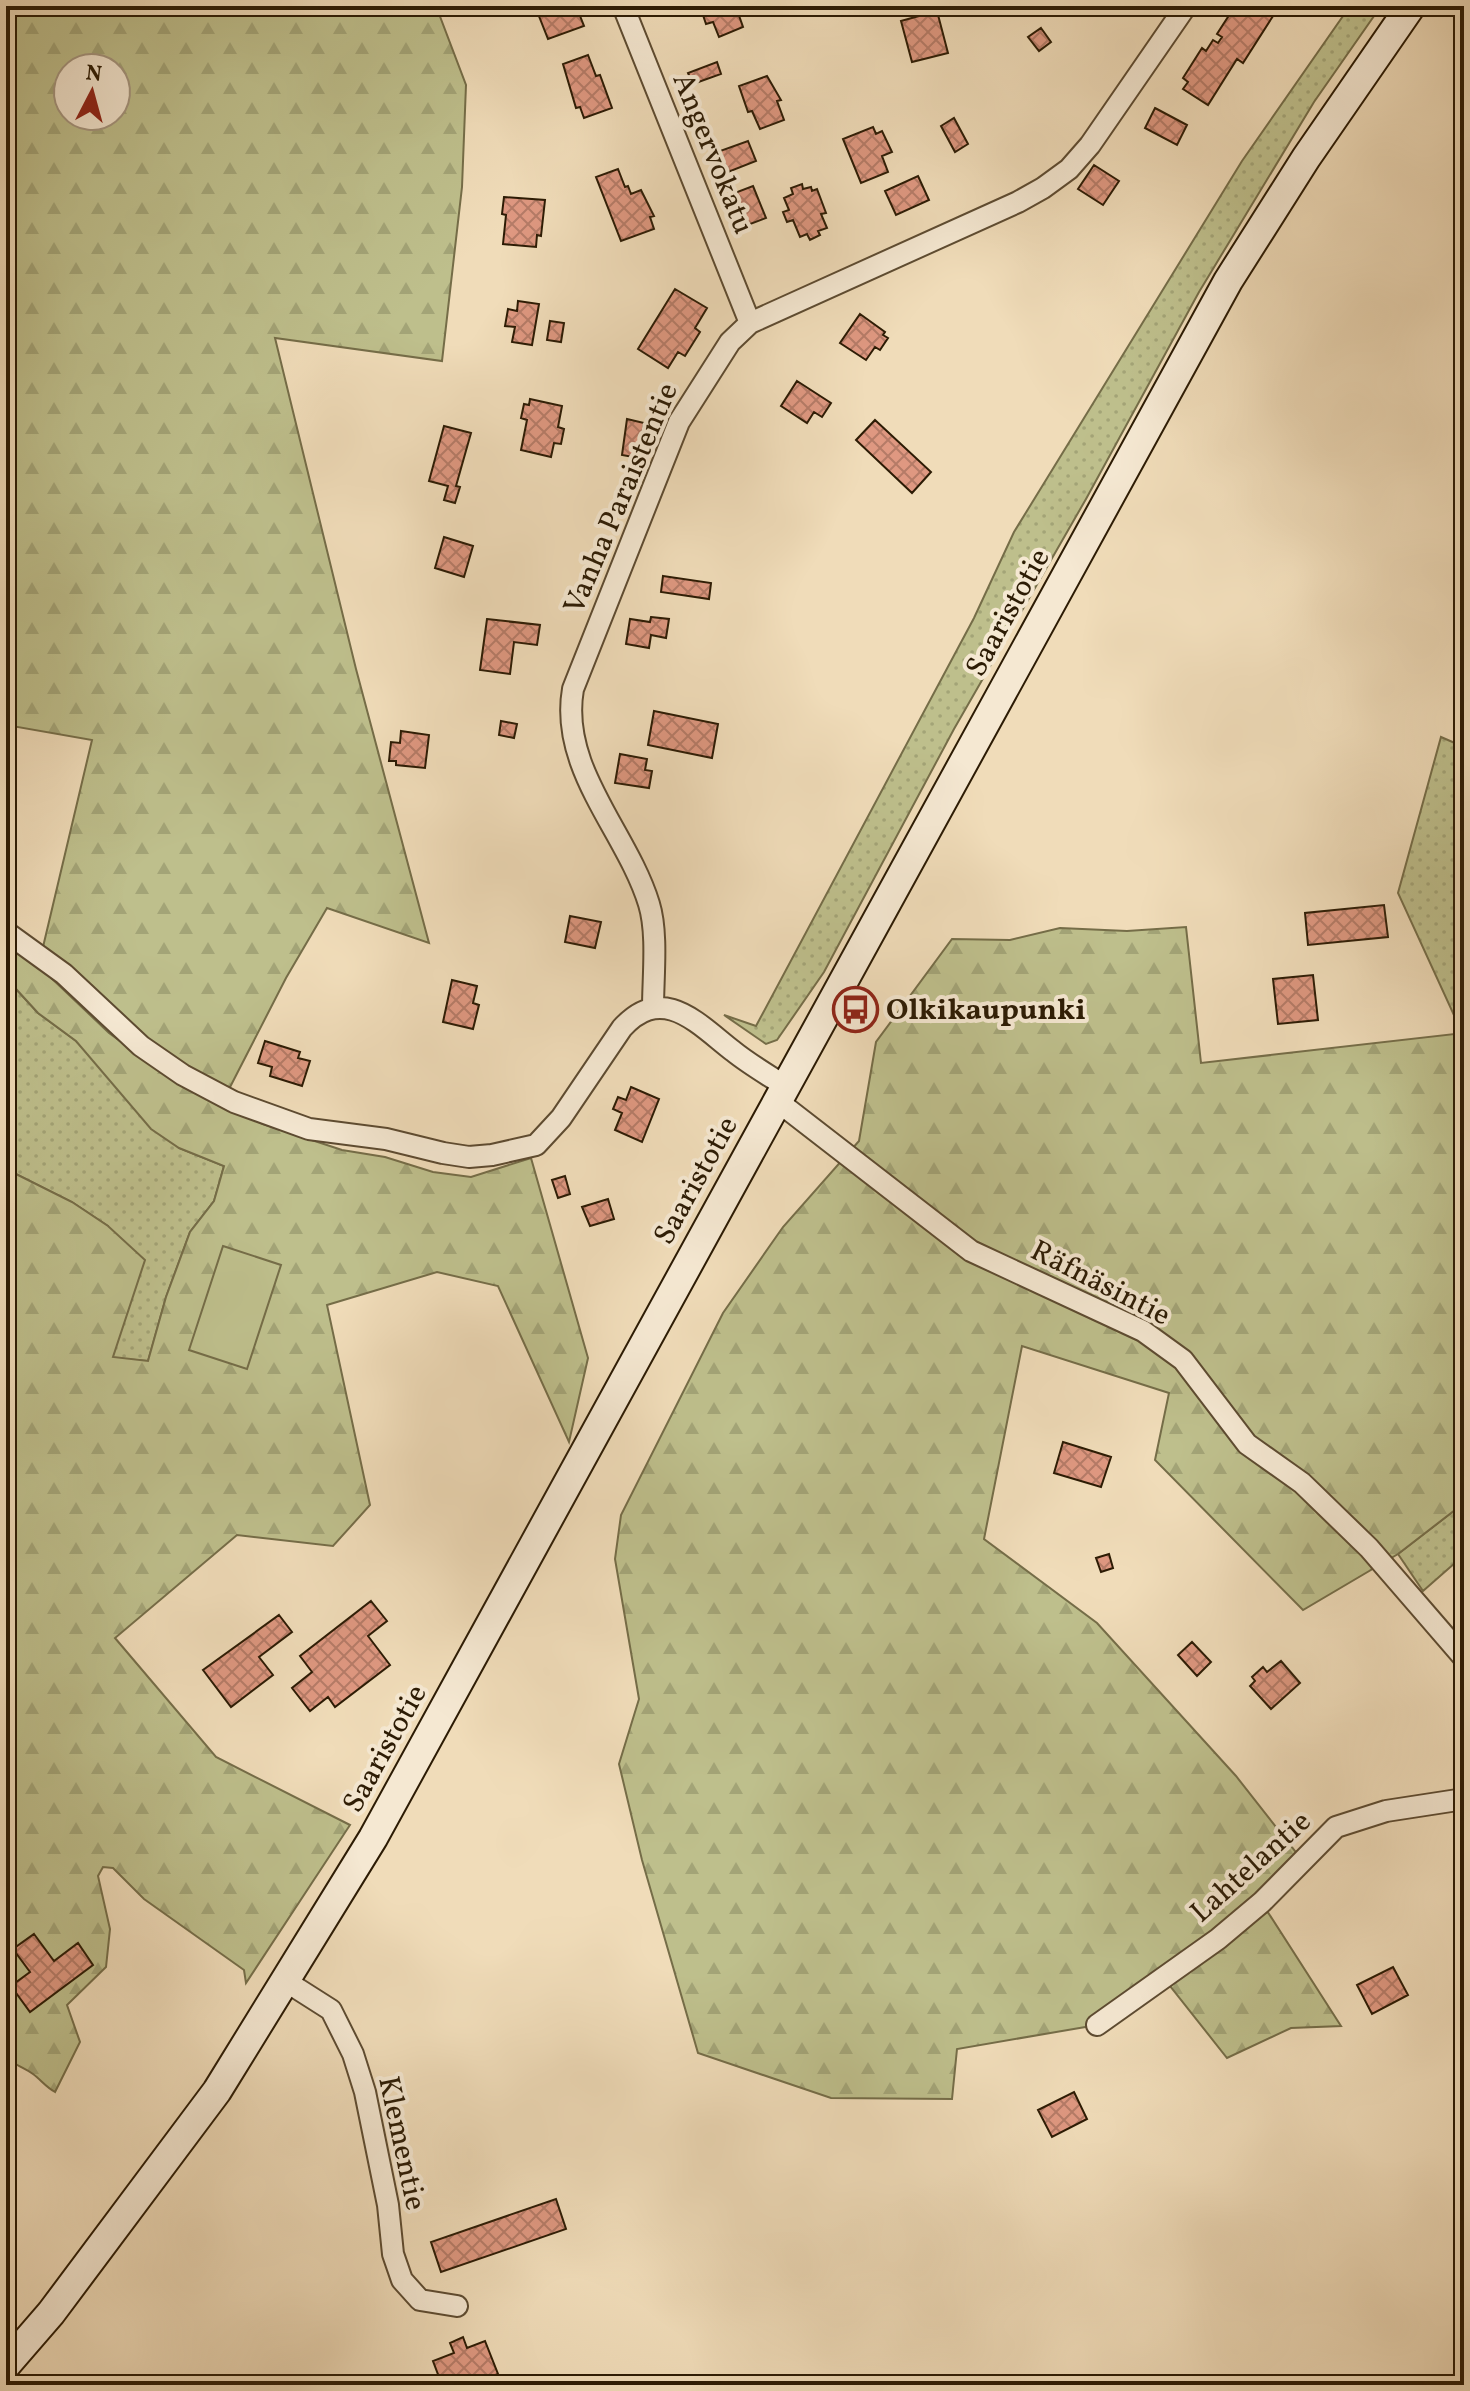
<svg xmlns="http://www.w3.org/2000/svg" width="1470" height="2391" font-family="Vollkorn,serif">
	<defs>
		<pattern id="grass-dots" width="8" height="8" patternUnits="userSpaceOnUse" patternTransform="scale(2)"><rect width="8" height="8" fill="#bebf8c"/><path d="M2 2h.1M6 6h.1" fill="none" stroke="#a3a477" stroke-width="1.8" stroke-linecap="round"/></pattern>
		<pattern id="forest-firs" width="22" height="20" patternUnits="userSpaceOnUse" patternTransform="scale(2)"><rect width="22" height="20" fill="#bebf8c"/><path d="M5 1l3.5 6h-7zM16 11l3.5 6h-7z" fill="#a3a477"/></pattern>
		<pattern id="building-cross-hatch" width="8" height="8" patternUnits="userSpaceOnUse" patternTransform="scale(2)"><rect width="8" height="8" fill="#df9881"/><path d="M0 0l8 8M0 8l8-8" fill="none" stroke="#b57b67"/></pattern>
	</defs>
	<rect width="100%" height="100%" fill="#f0dcb9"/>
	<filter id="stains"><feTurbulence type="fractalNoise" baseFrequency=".0025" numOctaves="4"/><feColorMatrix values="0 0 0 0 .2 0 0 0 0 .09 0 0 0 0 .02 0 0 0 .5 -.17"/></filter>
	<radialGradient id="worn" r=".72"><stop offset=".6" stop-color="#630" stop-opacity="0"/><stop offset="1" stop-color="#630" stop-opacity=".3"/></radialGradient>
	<path fill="url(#grass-dots)" stroke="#756d48" stroke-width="2" d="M 1350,6 L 1381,6 L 1314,102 L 1199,292 L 1086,499 L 954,729 L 824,972 L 777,1040 L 766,1044 L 724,1015 L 756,1026 L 974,618 L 1014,532 L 1242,161 Z
		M 1441,737 L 1464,747 L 1464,1037 L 1398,893 Z
		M 6,978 L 38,1013 L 76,1041 L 179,1148 L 224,1166 L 214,1201 L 190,1232 L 166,1297 L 148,1361 L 113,1358 L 108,1226 L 72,1202 L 6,1169 Z
		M 1464,1503 L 1464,1555 L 1423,1591 L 1398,1554 Z"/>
	<path fill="url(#forest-firs)" stroke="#756d48" stroke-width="2" fill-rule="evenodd" d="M 6,6 L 436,6 L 466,85 L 462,187 L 442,361 L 275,338 L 356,669 L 429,943 L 327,908 L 286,978 L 228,1091 L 158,1048 L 43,947 L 92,740 L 6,725 ZM 68,68 L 116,68 L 116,116 L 68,116 Z
		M 1186,927 L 1201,1063 L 1463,1033 L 1464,1503 L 1398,1554 L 1303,1610 L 1155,1460 L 1169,1393 L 1022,1346 L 984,1539 L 1097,1623 L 1236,1776 L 1302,1860 L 1262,1903 L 1341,2026 L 1291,2028 L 1227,2058 L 1162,1976 L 1097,2025 L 957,2049 L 952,2099 L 831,2098 L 698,2053 L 642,1860 L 619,1764 L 639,1699 L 615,1559 L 621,1515 L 723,1313 L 783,1227 L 859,1141 L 876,1042 L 952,939 L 1010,940 L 1060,928 L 1127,931 Z
		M 6,941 L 46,973 L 109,1033 L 150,1063 L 224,1106 L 263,1124 L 342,1150 L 385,1157 L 433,1172 L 471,1177 L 531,1158 L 588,1358 L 569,1442 L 498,1286 L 437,1272 L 327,1305 L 370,1505 L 333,1546 L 237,1535 L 115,1638 L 216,1757 L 350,1825 L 246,1983 L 244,1970 L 144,1899 L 113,1868 L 103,1867 L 98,1876 L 110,1929 L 106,1967 L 67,2005 L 80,2042 L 55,2092 C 46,2087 41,2080 33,2074 C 22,2066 13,2066 6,2053 L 6,1736 L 8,1713 L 6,1703 L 6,1169 L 72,1202 L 108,1226 L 145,1260 L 113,1357 L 148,1361 L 166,1297 L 190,1232 L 214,1201 L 224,1166 L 179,1148 L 151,1129 L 76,1041 L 38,1013 L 6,978 Z"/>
	<path fill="#bebf8c" stroke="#756d48" stroke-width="2" d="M 223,1246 L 281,1265 L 247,1369 L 189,1350 Z"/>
	<path fill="url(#building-cross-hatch)" stroke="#2c1b04" stroke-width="2" d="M 535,6 L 576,6 L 584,26 L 548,39 Z
		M 707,6 L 739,6 L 736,7 L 743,27 L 719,37 L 713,22 L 706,24 L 702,12 L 708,9 Z
		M 1235,6 L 1239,8 L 1257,6 L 1273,16 L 1243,63 L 1237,59 L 1208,105 L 1183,89 L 1188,82 L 1183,78 L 1202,48 L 1206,51 L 1213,40 L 1218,43 L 1222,37 L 1217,34 Z
		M 937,11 L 948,53 L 912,62 L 901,21 Z
		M 1041,28 L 1051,42 L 1039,51 L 1028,37 Z
		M 588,55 L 596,76 L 600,75 L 612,108 L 584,118 L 580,107 L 576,108 L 563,64 Z
		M 717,62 L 721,74 L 693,84 L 688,73 Z
		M 767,76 L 781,100 L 777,101 L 784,120 L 760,129 L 752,111 L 748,112 L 739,86 Z
		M 1155,108 L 1187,125 L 1177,145 L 1145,128 Z
		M 954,118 L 968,144 L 955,152 L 941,126 Z
		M 873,127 L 876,134 L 882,131 L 892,152 L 882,156 L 888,172 L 861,183 L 843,139 Z
		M 748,141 L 756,161 L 728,172 L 720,151 Z
		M 1094,165 L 1119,181 L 1103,205 L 1078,189 Z
		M 618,169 L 625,187 L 628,186 L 631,194 L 641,190 L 654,216 L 650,217 L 654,229 L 621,241 L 596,177 Z
		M 918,176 L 929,200 L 896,215 L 885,191 Z
		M 802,184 L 803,189 L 811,187 L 812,191 L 817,189 L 826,213 L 821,214 L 827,228 L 818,231 L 820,235 L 810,240 L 807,234 L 800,237 L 793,220 L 787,222 L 783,212 L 789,210 L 784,198 L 793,194 L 791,188 Z
		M 753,186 L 766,218 L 745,226 L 732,194 Z
		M 504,197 L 545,200 L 541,236 L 537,235 L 536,247 L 503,244 L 506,215 L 502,214 Z
		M 675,289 L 707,308 L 695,328 L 700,332 L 685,356 L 678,352 L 668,368 L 638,349 Z
		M 518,301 L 539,304 L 532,345 L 512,342 L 515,327 L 505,326 L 508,309 L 517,311 Z
		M 860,314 L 885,332 L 883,335 L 888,338 L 880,350 L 875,347 L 866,360 L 840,343 Z
		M 550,321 L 564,323 L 561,342 L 547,340 Z
		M 797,381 L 831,403 L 822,417 L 814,412 L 807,423 L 781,406 Z
		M 530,399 L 562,406 L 558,427 L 564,429 L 561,444 L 554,443 L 551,457 L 521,450 L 527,420 L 521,418 L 524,404 L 529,405 Z
		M 627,419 L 644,423 L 639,458 L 622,455 Z
		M 875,420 L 931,472 L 912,493 L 856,440 Z
		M 444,426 L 471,433 L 456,486 L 460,487 L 455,503 L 444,500 L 448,486 L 429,481 Z
		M 444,537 L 473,546 L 464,577 L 435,568 Z
		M 663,576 L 711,583 L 709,599 L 661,592 Z
		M 651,617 L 669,619 L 666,638 L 651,635 L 649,648 L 626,644 L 630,619 L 650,622 Z
		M 487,619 L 540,625 L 537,645 L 514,642 L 510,674 L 480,670 Z
		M 654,711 L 718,724 L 712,758 L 648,745 Z
		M 501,721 L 517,724 L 514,738 L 499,735 Z
		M 401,731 L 429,735 L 425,768 L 396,765 L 396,761 L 389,761 L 391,742 L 400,743 Z
		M 620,754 L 647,759 L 645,770 L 652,771 L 649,788 L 615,783 Z
		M 1384,905 L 1388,937 L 1308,945 L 1305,913 Z
		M 570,916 L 601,922 L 595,948 L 565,942 Z
		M 1313,975 L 1318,1020 L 1278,1024 L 1273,979 Z
		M 452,980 L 477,986 L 473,1003 L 479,1005 L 473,1029 L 443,1022 Z
		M 265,1041 L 300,1052 L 298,1058 L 310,1061 L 302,1086 L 270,1076 L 272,1067 L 258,1063 Z
		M 631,1087 L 659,1099 L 642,1142 L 615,1130 L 622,1113 L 613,1109 L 618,1097 L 626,1100 Z
		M 565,1176 L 570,1194 L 558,1198 L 552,1180 Z
		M 608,1199 L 614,1219 L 590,1226 L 582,1207 Z
		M 1063,1442 L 1111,1457 L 1101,1487 L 1054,1473 Z
		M 1109,1554 L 1113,1568 L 1101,1572 L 1096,1558 Z
		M 371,1601 L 387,1621 L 368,1636 L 390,1665 L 335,1707 L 328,1697 L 310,1711 L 292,1688 L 312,1672 L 300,1656 Z
		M 279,1615 L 292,1632 L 259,1657 L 273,1675 L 231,1707 L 203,1670 Z
		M 1192,1642 L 1211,1662 L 1197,1676 L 1178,1655 Z
		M 1281,1661 L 1300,1683 L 1271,1709 L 1250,1686 L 1255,1681 L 1252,1677 L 1263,1667 L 1267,1672 Z
		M 34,1934 L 54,1961 L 78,1943 L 93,1965 L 30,2012 L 11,1986 L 30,1972 L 13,1949 Z
		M 1393,1967 L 1408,1995 L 1372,2014 L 1357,1985 Z
		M 1074,2092 L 1087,2119 L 1052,2137 L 1038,2110 Z
		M 556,2199 L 566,2229 L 441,2272 L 431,2242 Z
		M 463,2337 L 467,2348 L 485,2341 L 498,2374 L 470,2385 L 442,2385 L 433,2361 L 454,2353 L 450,2343 Z"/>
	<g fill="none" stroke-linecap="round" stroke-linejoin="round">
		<defs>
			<path id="minor" d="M 623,6 L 750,323
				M 6,932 L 64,974 L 141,1046 L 183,1075 L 234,1102 L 309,1129 L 386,1139 L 443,1153 L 469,1157 L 492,1155 L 536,1145 L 561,1118 L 622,1028 C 663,983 698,1024 733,1051 C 749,1064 768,1075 785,1086
				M 653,1008 C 653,977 658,933 649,904 C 627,832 559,769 573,689 L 679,422 L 730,342 L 750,323 L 1018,202 L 1043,188 L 1069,169 L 1090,145 L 1186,6
				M 776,1100 L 971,1251 L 1143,1331 L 1183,1360 L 1247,1444 L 1302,1483 L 1369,1548 L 1464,1658
				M 287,1982 L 331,2010 L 353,2054 L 365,2092 L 388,2205 L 393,2254 L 402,2280 L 420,2300 L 457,2306
				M 1097,2025 L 1218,1939 L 1262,1902 L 1336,1827 L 1386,1811 L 1464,1799"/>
			<path id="secondary" d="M 6,2365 L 51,2313 L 217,2091 L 373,1838 L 1228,281 L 1306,158 L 1411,6"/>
		</defs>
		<use href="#minor" stroke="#5d4b31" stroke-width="24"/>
		<use href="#secondary" stroke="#2c1b04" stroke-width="32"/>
		<use href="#minor" stroke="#f5e8d2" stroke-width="20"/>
		<use href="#secondary" stroke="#f5e8d2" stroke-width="28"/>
	</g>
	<defs>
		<symbol id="bus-ring" viewBox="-11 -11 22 22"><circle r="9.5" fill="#f5e8d2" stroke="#8f2418" stroke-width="1.5"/><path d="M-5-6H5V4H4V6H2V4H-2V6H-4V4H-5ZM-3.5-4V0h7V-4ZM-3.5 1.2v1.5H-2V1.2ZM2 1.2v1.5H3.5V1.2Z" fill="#8f2418"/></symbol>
	</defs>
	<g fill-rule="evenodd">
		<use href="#bus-ring" x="830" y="984" width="51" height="51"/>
	</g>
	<g text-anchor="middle" stroke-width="8" stroke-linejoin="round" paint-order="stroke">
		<g font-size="30" fill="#2c1b04" stroke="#f5e8d2">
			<text transform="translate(714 153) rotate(68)" y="10">Angervokatu</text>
			<text transform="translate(620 498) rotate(-67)" y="10">Vanha Paraistentie</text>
			<text transform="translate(1007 612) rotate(-61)" y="10">Saaristotie</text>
			<text transform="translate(695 1180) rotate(-61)" y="10">Saaristotie</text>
			<text transform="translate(1101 1282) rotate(27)" y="10">Räfnäsintie</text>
			<text transform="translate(384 1748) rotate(-61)" y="10">Saaristotie</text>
			<text transform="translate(1250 1866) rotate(-42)" y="10">Lahtelantie</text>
			<text transform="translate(403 2143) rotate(78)" y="10">Klementie</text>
		</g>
		<g font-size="30" font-weight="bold" fill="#2c1b04" stroke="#f5e8d2" text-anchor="start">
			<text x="886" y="1019">Olkikaupunki</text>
		</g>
	</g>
	<rect width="1470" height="2391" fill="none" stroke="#f0dcb9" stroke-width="32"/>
	<rect x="8" y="8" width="1454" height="2375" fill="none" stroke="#2c1b04" stroke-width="4"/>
	<rect x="16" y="16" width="1438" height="2359" fill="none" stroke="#2c1b04" stroke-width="2"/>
	<g transform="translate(92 92) rotate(6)"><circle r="38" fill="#f5e8d2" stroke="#a59680" stroke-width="2"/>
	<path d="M0-6L14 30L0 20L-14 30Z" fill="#8f2418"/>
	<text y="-12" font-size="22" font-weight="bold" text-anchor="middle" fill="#2c1b04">N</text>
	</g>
	<rect width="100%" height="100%" filter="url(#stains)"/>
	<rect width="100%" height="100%" fill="url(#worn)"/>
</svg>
